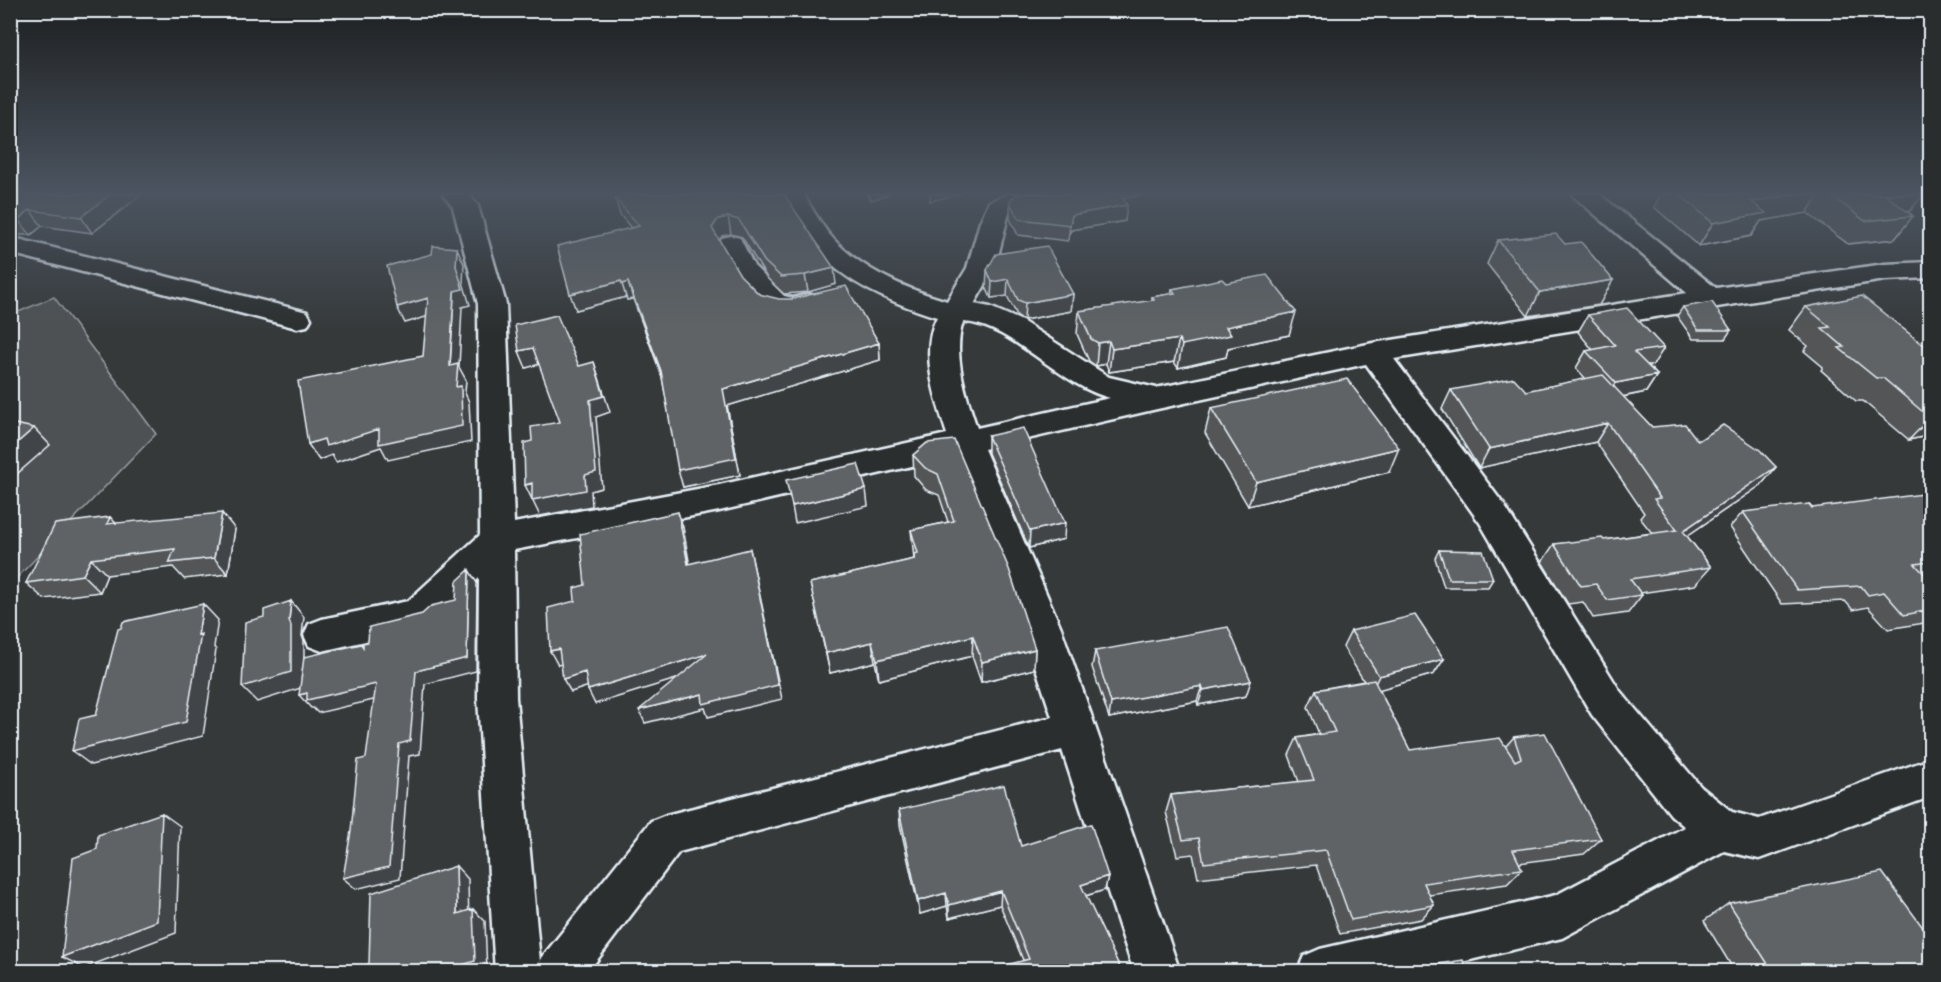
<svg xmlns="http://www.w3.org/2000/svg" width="1941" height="982" font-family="Delius,sans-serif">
	<rect width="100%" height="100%" fill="#35393a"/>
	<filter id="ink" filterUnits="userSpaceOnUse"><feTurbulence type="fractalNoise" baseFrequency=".0167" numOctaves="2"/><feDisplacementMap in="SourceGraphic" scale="12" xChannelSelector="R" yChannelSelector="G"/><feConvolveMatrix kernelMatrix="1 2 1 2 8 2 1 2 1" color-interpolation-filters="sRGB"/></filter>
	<g filter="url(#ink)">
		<path fill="#4d5152" stroke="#9aa1a5" stroke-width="1.5" d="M 54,297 L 156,434 L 11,584 L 11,315 Z"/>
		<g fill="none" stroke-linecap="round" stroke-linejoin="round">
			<defs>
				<path id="minor" d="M 443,194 L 469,194 L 478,206 L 506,304 L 514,523 L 719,485 L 947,434 C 936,400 919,351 937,317 C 889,302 845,283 810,245 C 797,231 788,211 778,194 L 803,194 C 811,207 819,221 828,233 C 858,269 904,288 947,301 L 967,268 L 980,222 L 989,202 L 1009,194 L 1046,194 L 1043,199 L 1009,212 L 995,268 L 974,304 L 990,307 L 1022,321 L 1109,377 L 1156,388 L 1373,343 L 1687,293 L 1571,194 L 1599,194 L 1716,288 L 1885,264 L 1930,262 L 1930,278 L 1885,280 L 1394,359 L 1504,505 L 1620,691 L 1701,787 L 1732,812 L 1759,819 L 1930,759 L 1930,797 L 1759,859 L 1724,851 L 1562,938 L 1420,972 L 1297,972 L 1304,956 L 1320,949 L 1556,895 L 1685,827 L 1671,815 L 1592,715 L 1480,523 L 1366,364 L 1157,409 L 984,449 L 1061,628 L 1180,972 L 1134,972 L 1062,750 L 679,852 L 588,972 L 495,972 L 478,698 L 479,578 L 431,625 L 418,629 L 322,651 L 309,646 L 304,635 L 309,624 L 322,619 L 408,601 L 480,535 L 478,304 L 453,207 ZM 963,322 C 1010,323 1060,386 1110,398 L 977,428 C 966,396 952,354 963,322 ZM 955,456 L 1010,589 L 1052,717 L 666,815 L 651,821 L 543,956 L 540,962 L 516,698 L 514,550 L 719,511 Z
					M 731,236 L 740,238 L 754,266 L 784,296 L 793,298 L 808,294 L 818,297 L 822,303 L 818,309 L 793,316 L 765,310 L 732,275 L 718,244 L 722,238 Z
					M 10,237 L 307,312 L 311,319 L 307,326 L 297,328 L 10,253 Z"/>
			</defs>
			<use href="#minor" stroke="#e8f1f8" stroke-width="5"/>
			<use href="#minor" fill="#2a2d2e" fill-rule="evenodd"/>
		</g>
		<path fill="#525557" stroke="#e8f1f8" stroke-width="1.5" d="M 10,194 L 142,194 L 92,233 L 42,226 L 31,235 L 10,235 Z
			M 784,194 L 836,284 L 808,292 L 784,294 L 767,278 L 742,237 L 731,234 L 722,236 L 719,240 L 740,275 L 759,294 L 879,343 L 880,360 L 727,406 L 740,475 L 683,487 L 662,377 L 633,299 L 627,300 L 626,297 L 576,310 L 631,228 L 620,215 L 615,198 Z
			M 866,194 L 890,194 L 871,200 Z
			M 1147,194 L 1123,199 L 1125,221 L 1071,230 L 1068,241 L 1018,235 L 1010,219 L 1010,203 Z
			M 1661,194 L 1923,194 L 1911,210 L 1907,210 L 1913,216 L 1895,239 L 1848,244 L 1807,213 L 1761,221 L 1751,236 L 1699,246 L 1654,207 Z
			M 1498,240 L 1565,244 L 1613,280 L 1599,305 L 1528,316 L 1487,264 Z
			M 987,270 L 1073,294 L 1071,311 L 1024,320 L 1018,317 L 1007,296 L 991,298 L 986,287 Z
			M 1226,283 L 1289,335 L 1228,348 L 1226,357 L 1178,368 L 1174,362 L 1109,372 L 1106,364 L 1096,366 L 1089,361 L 1077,334 L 1079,311 L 1152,301 L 1152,297 L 1171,294 L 1172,289 Z
			M 1683,307 L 1731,330 L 1725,339 L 1693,339 L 1677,316 Z
			M 1806,307 L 1930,350 L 1930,445 L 1922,437 L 1909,440 L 1863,401 L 1856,401 L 1821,370 L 1823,367 L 1804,351 L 1808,346 L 1789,330 Z
			M 1588,315 L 1664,348 L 1653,365 L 1648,365 L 1657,375 L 1646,392 L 1623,397 L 1652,427 L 1698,441 L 1776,467 L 1761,485 L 1687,536 L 1711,567 L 1695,585 L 1640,593 L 1642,595 L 1628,613 L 1593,618 L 1583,602 L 1568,604 L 1542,562 L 1554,544 L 1604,540 L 1652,533 L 1640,518 L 1644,513 L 1596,442 L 1479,468 L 1442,409 L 1451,390 L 1526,391 L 1586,379 L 1576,368 L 1586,351 L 1593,350 L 1578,332 Z
			M 1211,408 L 1389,472 L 1248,506 L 1205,433 Z
			M 988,436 L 1064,539 L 1029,548 L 988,453 Z
			M 927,443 L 1035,649 L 1034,669 L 981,682 L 972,656 L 879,680 L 875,662 L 830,673 L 810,583 L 914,559 L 911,530 L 948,522 L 939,495 L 926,490 L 914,476 L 913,455 Z
			M 1930,503 L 1930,575 L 1926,575 L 1930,580 L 1930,622 L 1888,629 L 1868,607 L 1853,610 L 1845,601 L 1782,604 L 1730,527 L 1743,512 L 1812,508 Z
			M 110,517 L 115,523 L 235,529 L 228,574 L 184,579 L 173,567 L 107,575 L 100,592 L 44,599 L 26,583 Z
			M 1439,550 L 1493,579 L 1488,587 L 1444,587 L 1435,558 Z
			M 1351,631 L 1444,659 L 1434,674 L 1379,689 L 1410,750 L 1505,747 L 1514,737 L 1601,839 L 1584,854 L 1519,863 L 1522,869 L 1507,884 L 1429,895 L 1434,905 L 1421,919 L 1340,934 L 1316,865 L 1198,878 L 1193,854 L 1177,856 L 1166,812 L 1171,795 L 1299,782 L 1289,755 L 1297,738 L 1319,734 L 1308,707 L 1316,690 L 1364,681 L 1343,647 Z
			M 1095,651 L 1246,696 L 1198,705 L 1197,701 L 1109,718 L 1092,667 Z
			M 899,810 L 1021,846 L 1108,876 L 1105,890 L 1086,896 L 1122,972 L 1023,960 L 1000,905 L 949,918 L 947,906 L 920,914 L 900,825 Z
			M 1729,903 L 1930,972 L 1735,972 L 1704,921 Z"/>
		<path fill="#424547" stroke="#e8f1f8" stroke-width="1.5" d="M 111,194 L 142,194 L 92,233 L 81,217 Z
			M 870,194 L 890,194 L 871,200 Z
			M 930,194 L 961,194 L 930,201 Z
			M 1113,194 L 1147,194 L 1112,200 Z
			M 1796,194 L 1819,194 L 1807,213 L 1761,221 L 1751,236 L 1699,246 L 1713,223 L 1752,202 Z
			M 1889,194 L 1923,194 L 1911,210 L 1869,218 L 1886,195 Z
			M 1127,205 L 1125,221 L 1071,230 L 1068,241 L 1070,225 L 1072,215 Z
			M 30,210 L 42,226 L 31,235 L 18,220 Z
			M 728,217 L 731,234 L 722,236 L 716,245 L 712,228 L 718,219 Z
			M 457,248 L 464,264 L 463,282 L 470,305 L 462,307 L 459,367 L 466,380 L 465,393 L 469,402 L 471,442 L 388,460 L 381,447 L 336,462 L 332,455 L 319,460 L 308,444 L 456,387 L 450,366 Z
			M 834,268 L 836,284 L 808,292 L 805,275 Z
			M 1008,279 L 1007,296 L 991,298 L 992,282 Z
			M 1613,280 L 1599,305 L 1528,316 L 1540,292 Z
			M 621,281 L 626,297 L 576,310 L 570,294 Z
			M 628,282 L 633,299 L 627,300 L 622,284 Z
			M 1073,294 L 1071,311 L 1024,320 L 1025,303 Z
			M 428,298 L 436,314 L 405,323 L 397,307 Z
			M 1296,312 L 1289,335 L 1228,348 L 1226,357 L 1178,368 L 1182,345 L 1226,327 Z
			M 1179,339 L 1174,362 L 1109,372 L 1112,349 Z
			M 1109,341 L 1106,364 L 1096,366 L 1098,343 Z
			M 879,343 L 880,360 L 727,406 L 740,475 L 683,487 L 678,470 L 723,389 Z
			M 533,348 L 540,364 L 526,368 L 519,351 Z
			M 594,362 L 610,412 L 596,417 L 602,488 L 591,491 L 592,506 L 540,516 L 525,485 L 585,475 Z
			M 1657,375 L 1646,392 L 1606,400 L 1616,383 Z
			M 1930,418 L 1930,428 L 1922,437 L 1909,440 Z
			M 1608,423 L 1596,442 L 1479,468 L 1489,449 Z
			M 34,428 L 50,445 L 10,480 L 10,449 Z
			M 1399,448 L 1389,472 L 1248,506 L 1256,482 Z
			M 1776,467 L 1761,485 L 1668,549 L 1683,531 Z
			M 866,489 L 868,506 L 795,523 L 792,506 Z
			M 678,512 L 683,527 L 692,578 L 688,564 Z
			M 222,513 L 235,529 L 228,574 L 214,558 Z
			M 110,517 L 126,534 L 107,524 Z
			M 1065,523 L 1064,539 L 1029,548 L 1030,531 Z
			M 750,549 L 782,699 L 708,717 L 705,708 L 645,723 L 639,710 L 702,694 Z
			M 91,559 L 107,575 L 100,592 L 83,575 Z
			M 469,570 L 477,583 L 476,671 L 425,684 L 420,754 L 409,756 L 400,878 L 356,889 L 343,878 L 399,744 L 416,671 L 467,658 Z
			M 291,601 L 304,617 L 302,636 L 304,641 L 304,687 L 257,702 L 242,687 L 289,620 Z
			M 203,604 L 218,620 L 214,647 L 216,650 L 203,736 L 91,765 L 72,751 L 198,635 Z
			M 973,636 L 972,656 L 879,680 L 877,660 Z
			M 872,642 L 875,662 L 830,673 L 826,653 Z
			M 559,649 L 567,663 L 558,665 L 550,651 Z
			M 1035,649 L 1034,669 L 981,682 L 982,662 Z
			M 707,654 L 712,668 L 595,704 L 588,690 Z
			M 1444,659 L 1434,674 L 1371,692 L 1379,676 Z
			M 585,672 L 592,685 L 571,692 L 563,679 Z
			M 1251,681 L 1246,696 L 1198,705 L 1203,690 Z
			M 376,684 L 386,697 L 318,713 L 313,708 L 311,708 L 299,695 L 307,693 Z
			M 1202,686 L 1197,701 L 1109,718 L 1111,703 Z
			M 162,813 L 180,826 L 176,933 L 84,968 L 62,957 Z
			M 456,866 L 468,879 L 469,926 L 457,914 Z
			M 1108,876 L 1105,890 L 1078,898 L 1081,885 Z
			M 1001,891 L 1000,905 L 949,918 L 949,905 Z
			M 946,893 L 947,906 L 920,914 L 918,901 Z
			M 473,909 L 485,921 L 487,972 L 442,972 Z"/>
		<path fill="#5f6365" stroke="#e8f1f8" stroke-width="1.5" d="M 10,194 L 111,194 L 81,217 L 30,210 L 18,220 L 10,220 Z
			M 623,194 L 784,194 L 834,268 L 805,275 L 781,277 L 764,261 L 739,220 L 728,217 L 718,219 L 712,228 L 740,275 L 759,294 L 779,299 L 792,299 L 846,286 L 879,343 L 723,389 L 736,458 L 678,470 L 661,371 L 628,282 L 622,284 L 621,281 L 570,294 L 557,246 L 639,226 L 615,198 Z
			M 1020,194 L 1120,194 L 1127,205 L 1072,215 L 1070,225 L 1019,219 L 1010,203 L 1011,198 Z
			M 1679,194 L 1796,194 L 1752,202 L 1766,213 L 1713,223 Z
			M 1829,194 L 1889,194 L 1886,195 L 1913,216 L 1865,221 Z
			M 1556,234 L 1565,244 L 1581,242 L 1613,280 L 1540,292 L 1498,240 Z
			M 433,246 L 457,248 L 456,266 L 463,289 L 454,291 L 450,366 L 458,364 L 456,387 L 461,386 L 462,426 L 379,444 L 379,429 L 326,446 L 324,439 L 308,444 L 298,381 L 423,356 L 428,298 L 397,307 L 387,266 L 432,254 Z
			M 1047,246 L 1073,294 L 1025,303 L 1018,300 L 1008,279 L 992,282 L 987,270 L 996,254 Z
			M 1267,275 L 1296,312 L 1226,327 L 1231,335 L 1182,345 L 1179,339 L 1112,349 L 1109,341 L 1098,343 L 1091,339 L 1079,311 L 1154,300 L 1152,297 L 1175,293 L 1172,289 L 1222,279 L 1226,283 Z
			M 1862,296 L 1930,350 L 1930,418 L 1883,378 L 1876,378 L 1839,348 L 1844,347 L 1822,328 L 1830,327 L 1806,307 Z
			M 1712,302 L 1731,330 L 1698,330 L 1683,307 Z
			M 1627,308 L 1664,348 L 1634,352 L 1657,375 L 1616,383 L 1586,351 L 1615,345 L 1588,315 Z
			M 557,315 L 579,366 L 594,362 L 604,396 L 590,400 L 596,472 L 585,475 L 586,490 L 532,500 L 532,483 L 525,485 L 524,443 L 532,441 L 531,427 L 560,422 L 533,348 L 519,351 L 515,325 Z
			M 1603,375 L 1652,427 L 1685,424 L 1698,441 L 1723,425 L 1760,450 L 1776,467 L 1683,531 L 1711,567 L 1630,579 L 1642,595 L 1607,600 L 1596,584 L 1581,586 L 1554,544 L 1602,538 L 1604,540 L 1677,530 L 1654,499 L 1660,498 L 1608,423 L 1489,449 L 1451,390 L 1514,378 L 1526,391 Z
			M 1347,379 L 1399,448 L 1256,482 L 1211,408 Z
			M 10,423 L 34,428 L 10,449 Z
			M 1023,428 L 1065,523 L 1030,531 L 988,436 Z
			M 954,440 L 1009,569 L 1035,649 L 982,662 L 973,636 L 877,660 L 872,642 L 826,653 L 810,583 L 915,559 L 914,554 L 918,553 L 911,530 L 954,521 L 938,474 L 925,468 L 913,455 L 927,443 Z
			M 858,464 L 866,489 L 792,506 L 786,480 Z
			M 1923,494 L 1930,503 L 1930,562 L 1915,564 L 1930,580 L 1930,610 L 1904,615 L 1884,592 L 1868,595 L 1861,586 L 1797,590 L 1743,512 L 1809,504 L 1812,508 Z
			M 678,512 L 688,564 L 750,549 L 778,685 L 703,704 L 702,694 L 639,710 L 707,654 L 588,690 L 585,672 L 563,679 L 559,649 L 550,651 L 548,608 L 575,601 L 574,588 L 585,585 L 580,534 Z
			M 222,513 L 214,558 L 169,563 L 175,549 L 91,559 L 83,575 L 26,583 L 55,524 L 110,517 L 107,524 Z
			M 1439,550 L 1483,551 L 1493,579 L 1449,579 Z
			M 469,570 L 467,658 L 416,671 L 410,741 L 399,744 L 389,867 L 343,878 L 351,831 L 358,760 L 366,758 L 376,684 L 307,700 L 307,693 L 299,695 L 304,657 L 361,644 L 363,647 L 363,643 L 368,642 L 369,627 L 422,614 L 431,606 L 456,600 L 457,581 Z
			M 291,601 L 289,620 L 291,626 L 291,672 L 242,687 L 245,622 L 264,617 L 264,610 Z
			M 203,604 L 198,635 L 201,634 L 186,722 L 72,751 L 79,719 L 96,715 L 118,629 L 121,628 L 123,622 Z
			M 1415,615 L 1444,659 L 1379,676 L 1351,631 Z
			M 1228,627 L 1251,681 L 1203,690 L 1202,686 L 1111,703 L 1095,651 Z
			M 1374,680 L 1410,750 L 1500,738 L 1515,761 L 1521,758 L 1514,737 L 1545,733 L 1601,839 L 1513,850 L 1522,869 L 1424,883 L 1434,905 L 1351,920 L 1326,850 L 1204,863 L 1199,838 L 1183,840 L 1171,795 L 1314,780 L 1297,738 L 1335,732 L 1316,690 Z
			M 1004,785 L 1021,846 L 1091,824 L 1108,876 L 1081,885 L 1122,972 L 981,972 L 1029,959 L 1001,891 L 949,905 L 946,893 L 918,901 L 899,810 Z
			M 162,813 L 157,921 L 62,957 L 73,858 L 97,849 L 98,835 Z
			M 456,866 L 457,914 L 473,909 L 475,961 L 442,972 L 360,972 L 360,967 L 369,964 L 371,893 Z
			M 1882,872 L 1930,937 L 1930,972 L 1773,972 L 1729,903 Z
			M 1463,960 L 1468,972 L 1388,972 Z"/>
	</g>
	<linearGradient id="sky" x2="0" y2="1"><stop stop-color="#1d1f20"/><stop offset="0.58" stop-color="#4b5460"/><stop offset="1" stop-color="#4b5460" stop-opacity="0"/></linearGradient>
	<rect width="1941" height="332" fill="url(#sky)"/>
	<rect width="1941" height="982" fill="none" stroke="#2a2d2e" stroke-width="36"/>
	<rect x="18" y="18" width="1905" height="946" fill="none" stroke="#e8f1f8" stroke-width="2" filter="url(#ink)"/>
</svg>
